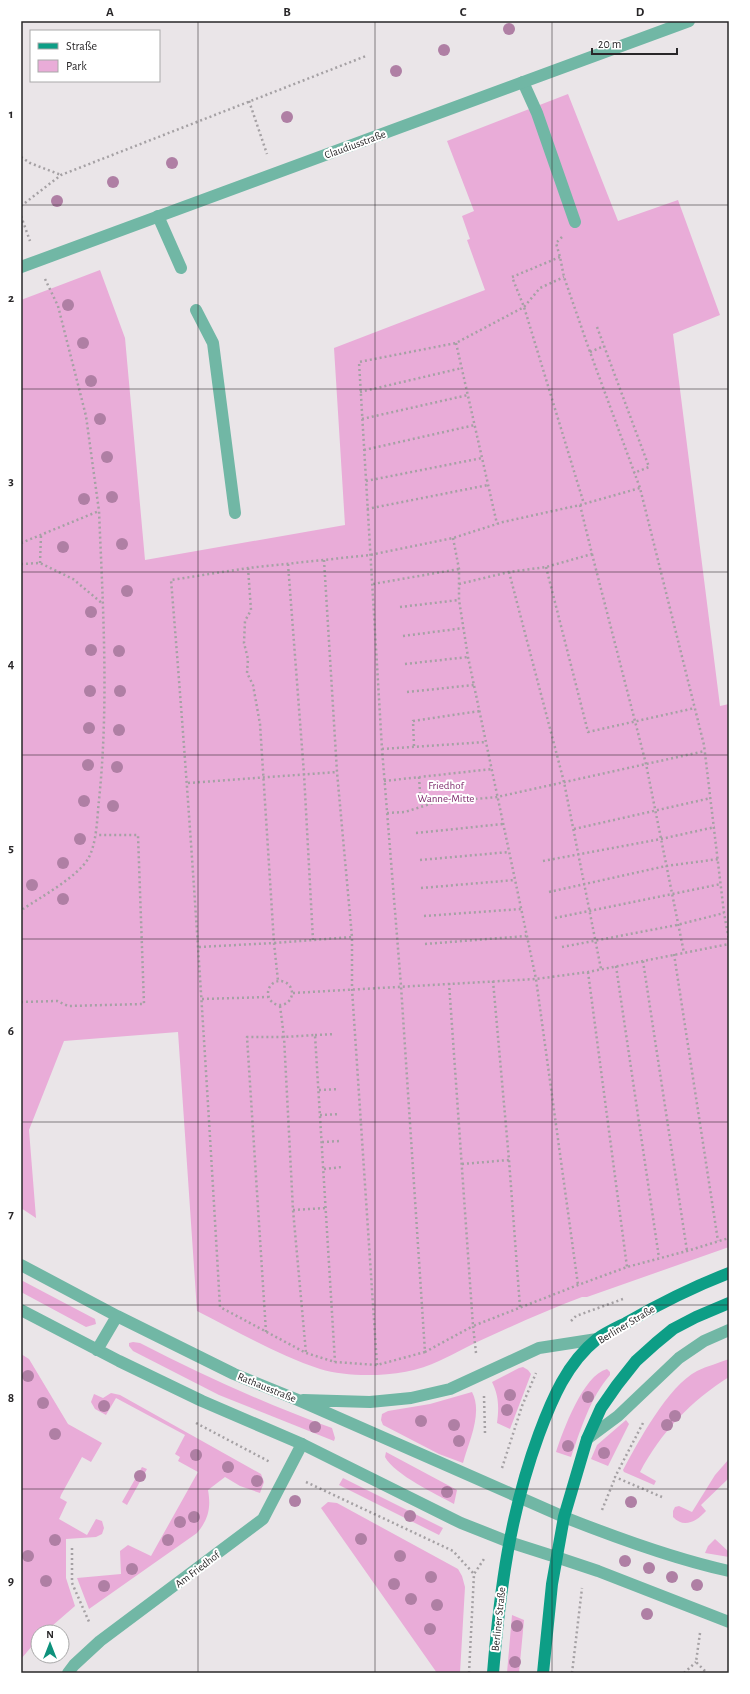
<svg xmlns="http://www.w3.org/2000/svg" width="750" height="1694" font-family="'Alegreya Sans',sans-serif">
	<rect width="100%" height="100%" fill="#eae5e8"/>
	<path fill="#e9acd8" d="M 568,94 L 618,221 L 678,200 L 720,315 L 673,334 L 720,706 L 729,704 L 729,1247 L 587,1297 L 582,1297 C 550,1309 519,1323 488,1337 C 471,1344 455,1354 439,1361 C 407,1377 354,1379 320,1369 C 277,1355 237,1331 197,1311 L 178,1032 L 64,1041 L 29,1130 L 36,1218 L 21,1208 L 21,300 L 100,270 L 125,338 L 145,560 L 345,525 L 334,348 L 485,290 L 467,240 L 470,239 L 462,216 L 474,211 L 447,141 Z
		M 21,1280 L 95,1319 L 96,1324 L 86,1327 L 21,1292 Z
		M 133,1342 L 140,1343 C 202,1375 266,1404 332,1428 L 335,1438 L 334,1441 L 219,1395 L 133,1351 L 129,1346 L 129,1343 Z
		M 21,1354 L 29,1359 L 68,1424 L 102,1443 L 91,1462 L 82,1457 L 61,1495 L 60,1498 L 67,1502 L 59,1519 L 87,1535 L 96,1519 L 102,1521 L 104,1528 L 102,1534 L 96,1537 L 66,1539 L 66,1578 L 75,1606 L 45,1632 L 38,1632 L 38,1639 L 21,1659 Z
		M 729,1359 L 729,1377 C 691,1401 661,1432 640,1472 L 656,1481 L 654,1485 L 624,1472 L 623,1470 C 638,1442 668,1386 697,1371 C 707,1366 719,1363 729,1359 Z
		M 523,1367 L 528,1370 L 531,1374 L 510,1429 L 497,1423 C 499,1408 499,1396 492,1382 L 519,1368 Z
		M 607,1369 L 610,1372 L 610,1375 C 590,1398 581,1429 571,1457 L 556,1452 C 563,1431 583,1375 607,1369 Z
		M 472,1392 C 483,1413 469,1441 463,1463 L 439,1454 L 383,1425 L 381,1420 L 382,1414 L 388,1411 L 430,1404 Z
		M 111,1393 L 120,1395 L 261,1474 L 264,1482 L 260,1493 L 240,1486 L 225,1477 L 208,1490 C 211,1507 209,1519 197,1533 L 89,1609 L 77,1578 L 121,1574 L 120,1551 L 128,1545 L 151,1556 L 198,1472 L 178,1461 L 180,1457 L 175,1454 L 185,1435 L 116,1398 L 106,1415 L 95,1409 L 91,1402 L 94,1394 L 103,1398 Z
		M 626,1420 L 629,1424 L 608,1466 L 591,1459 L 597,1445 Z
		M 386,1452 L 457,1490 L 454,1504 C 436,1494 395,1475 385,1457 Z
		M 729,1459 L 729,1478 L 701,1505 L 706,1511 C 697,1521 684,1529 673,1517 L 673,1511 L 675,1507 L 679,1506 L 692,1512 L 715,1475 Z
		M 142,1467 L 147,1469 L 127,1505 L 122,1502 Z
		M 343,1478 L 443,1528 L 439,1535 L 339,1485 Z
		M 328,1502 L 337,1503 L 458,1569 L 462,1576 L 465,1587 L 460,1673 L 437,1673 L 321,1508 Z
		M 715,1539 L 728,1551 L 729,1550 L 729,1557 L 705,1553 L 708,1546 Z
		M 512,1615 L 524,1620 L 519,1673 L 507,1673 Z"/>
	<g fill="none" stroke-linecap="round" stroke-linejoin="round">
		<path stroke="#a5a1a4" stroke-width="2.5" stroke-dasharray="2 3" stroke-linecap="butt" d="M 249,101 L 267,154
			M 21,157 L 30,163 L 61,175
			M 21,206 L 61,175 L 366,56
			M 21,216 L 30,241
			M 562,237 L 556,243 L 560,257 L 564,277 L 590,352 L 640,488 L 704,745 L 724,913 L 729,940
			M 560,257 L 512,277 L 524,307 L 584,504
			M 45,279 L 58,306 L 86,416 L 99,511
			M 597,327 L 649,467 L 634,473
			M 456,343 L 497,524
			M 590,352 L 604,346
			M 360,392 L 462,368
			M 362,419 L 468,395
			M 364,450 L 475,425
			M 366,481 L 482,458
			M 367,509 L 488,485
			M 453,538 L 459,569 L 459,600 L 468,657 L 536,979 L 578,1285
			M 21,543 L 99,511 C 103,607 109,704 99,800 C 97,818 97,843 88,859 C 77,877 41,897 23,909 L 21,913
			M 592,554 L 646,764 L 684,953
			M 324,560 L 337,772 L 352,937 L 352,989 L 377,1365
			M 40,563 L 41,535
			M 21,564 L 40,563 L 73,579 L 103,604
			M 288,564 L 304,774 L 313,940
			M 546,567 L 588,732 L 695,708
			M 248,568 L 251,610 L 245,621 L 244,643 L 248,659 L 247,673 L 253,685 L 260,724 L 274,943 L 352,937
			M 509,572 L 564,782 L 601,969
			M 373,584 L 459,569
			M 459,584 L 509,572 L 546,567 L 592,554 L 580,505
			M 400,607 L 459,600
			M 403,636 L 464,628
			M 405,664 L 468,657
			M 407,692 L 474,685
			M 414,746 L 413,721 L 480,711
			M 382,749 L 486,742
			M 419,777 L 421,807
			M 384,781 L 492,769
			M 188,783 L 337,772
			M 387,813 L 405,812 L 433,803 L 497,797 L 705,751
			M 574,829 L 711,798
			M 416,833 L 503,824
			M 420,860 L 509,852
			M 543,861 L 661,839 L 715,827
			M 421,888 L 515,880
			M 549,892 L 666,866 L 719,859
			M 424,916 L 521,909
			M 555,918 L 721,884
			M 425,944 L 526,936
			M 199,947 L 274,943 L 278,981
			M 562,947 L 677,925 L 724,913
			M 674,954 L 718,1241
			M 643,961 L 687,1251
			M 616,966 L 659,1258
			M 588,972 L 627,1267
			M 493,981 L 509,1160 L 520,1307
			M268 993a12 12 0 1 1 24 0a12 12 0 1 1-24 0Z
			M 449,983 L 473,1326 L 578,1285 L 627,1267 L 687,1251 L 729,1238
			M 293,993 L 536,979 L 588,972 L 729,944
			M 202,999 L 268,997
			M 21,1002 L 57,1001 L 68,1006 L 144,1004 L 138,835 L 96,835
			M 280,1006 L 284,1037 L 293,1210 L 306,1353
			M 315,1035 L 335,1034
			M 319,1090 L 339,1089
			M 320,1115 L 340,1114
			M 322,1142 L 341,1141
			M 462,1164 L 509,1160
			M 324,1169 L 342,1167
			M 293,1210 L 326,1208
			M 571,1321 L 576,1316 L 623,1299
			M 266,1332 L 247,1037 L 284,1037 L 315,1035 L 335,1362
			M 425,1352 L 377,1365 L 335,1362 L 306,1353 L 220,1307 C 206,1064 191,822 171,580 L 248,568 L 370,555 L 453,538 L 503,522 L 580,505 L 640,488
			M 476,1353 L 473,1326 L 425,1352 L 401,986 L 382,749 L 359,362 L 456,343 L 524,307 L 540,288 L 564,277
			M 484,1396 L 485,1433
			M 196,1423 L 270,1462
			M 643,1423 L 615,1477 L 662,1497
			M 502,1468 L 522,1406 L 536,1373
			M 306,1482 L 453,1551 L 474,1574
			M 602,1510 L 615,1478
			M 72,1548 L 72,1583 L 90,1624
			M 700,1633 L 696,1662 L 707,1673
			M 469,1673 L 474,1574 L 484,1559
			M 572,1673 L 582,1588
			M 684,1673 L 696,1662"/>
		<path stroke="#71b7a5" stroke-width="12" d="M 523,82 L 537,113 L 575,222
			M 158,216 L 181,268
			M 196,310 L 213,343 L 235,513
			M 587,1439 L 618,1416 L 679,1358 L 704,1341 L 729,1330
			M 564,1517 C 617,1538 674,1559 729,1571
			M 556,1557 L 598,1571 L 729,1622"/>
		<path stroke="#71b7a5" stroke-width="12" d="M 21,267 L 689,21
			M 68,1673 L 74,1665 L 100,1641 L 263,1519 L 302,1444"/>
		<path stroke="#71b7a5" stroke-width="12" d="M 21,1265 L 117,1316 L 234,1374 L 298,1400 L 564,1517
			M 21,1310 L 119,1361 L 202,1401 L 302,1444 L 461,1523 L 509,1542 L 556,1557
			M 97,1350 L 117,1316
			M 303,1400 L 370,1402 L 411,1398 L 450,1389 L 539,1348 L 597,1339"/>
		<path stroke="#0d9e86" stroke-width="12" d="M 493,1673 C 500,1589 510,1513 539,1434 C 552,1399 567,1363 597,1339 C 605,1333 616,1328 626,1323 C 659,1304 693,1287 729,1273
			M 543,1673 L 552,1584 L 564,1517 L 587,1439 L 601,1408 L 617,1385 L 636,1361 L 656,1343 L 673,1329 L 696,1317 L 729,1303"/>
	</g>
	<g fill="#af7fa4">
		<circle cx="509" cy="29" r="6"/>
		<circle cx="444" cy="50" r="6"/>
		<circle cx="396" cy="71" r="6"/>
		<circle cx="287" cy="117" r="6"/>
		<circle cx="172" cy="163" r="6"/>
		<circle cx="113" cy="182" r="6"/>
		<circle cx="57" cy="201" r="6"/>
		<circle cx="68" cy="305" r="6"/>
		<circle cx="83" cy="343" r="6"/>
		<circle cx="91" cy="381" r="6"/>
		<circle cx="100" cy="419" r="6"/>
		<circle cx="107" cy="457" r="6"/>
		<circle cx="112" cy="497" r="6"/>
		<circle cx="84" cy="499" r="6"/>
		<circle cx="122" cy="544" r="6"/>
		<circle cx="63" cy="547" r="6"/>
		<circle cx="127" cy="591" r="6"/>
		<circle cx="91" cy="612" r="6"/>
		<circle cx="91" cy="650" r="6"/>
		<circle cx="119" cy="651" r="6"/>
		<circle cx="90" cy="691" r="6"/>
		<circle cx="120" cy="691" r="6"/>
		<circle cx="89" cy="728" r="6"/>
		<circle cx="119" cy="730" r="6"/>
		<circle cx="88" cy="765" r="6"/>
		<circle cx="117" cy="767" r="6"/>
		<circle cx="84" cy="801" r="6"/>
		<circle cx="113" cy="806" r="6"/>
		<circle cx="80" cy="839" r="6"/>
		<circle cx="63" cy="863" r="6"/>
		<circle cx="32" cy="885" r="6"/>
		<circle cx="63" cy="899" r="6"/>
		<circle cx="28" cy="1376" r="6"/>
		<circle cx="510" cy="1395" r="6"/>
		<circle cx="588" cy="1397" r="6"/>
		<circle cx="43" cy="1403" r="6"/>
		<circle cx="104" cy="1406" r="6"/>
		<circle cx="507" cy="1410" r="6"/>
		<circle cx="675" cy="1416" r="6"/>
		<circle cx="421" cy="1421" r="6"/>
		<circle cx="454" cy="1425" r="6"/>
		<circle cx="667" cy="1425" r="6"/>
		<circle cx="315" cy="1427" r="6"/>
		<circle cx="55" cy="1434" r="6"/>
		<circle cx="459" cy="1441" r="6"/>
		<circle cx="568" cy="1446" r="6"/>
		<circle cx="604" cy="1453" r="6"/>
		<circle cx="196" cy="1455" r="6"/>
		<circle cx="228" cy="1467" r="6"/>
		<circle cx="140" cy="1476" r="6"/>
		<circle cx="257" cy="1481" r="6"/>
		<circle cx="447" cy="1492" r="6"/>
		<circle cx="295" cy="1501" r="6"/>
		<circle cx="631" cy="1502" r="6"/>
		<circle cx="410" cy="1516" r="6"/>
		<circle cx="194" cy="1517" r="6"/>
		<circle cx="180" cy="1522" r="6"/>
		<circle cx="361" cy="1539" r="6"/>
		<circle cx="55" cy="1540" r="6"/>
		<circle cx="168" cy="1540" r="6"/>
		<circle cx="28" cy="1556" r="6"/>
		<circle cx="400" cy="1556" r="6"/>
		<circle cx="625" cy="1561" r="6"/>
		<circle cx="649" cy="1568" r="6"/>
		<circle cx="132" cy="1569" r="6"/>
		<circle cx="431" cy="1577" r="6"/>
		<circle cx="672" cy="1577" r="6"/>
		<circle cx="46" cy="1581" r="6"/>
		<circle cx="394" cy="1584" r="6"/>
		<circle cx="697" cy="1585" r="6"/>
		<circle cx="104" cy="1586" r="6"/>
		<circle cx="411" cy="1599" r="6"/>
		<circle cx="437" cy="1605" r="6"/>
		<circle cx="647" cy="1614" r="6"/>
		<circle cx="517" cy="1626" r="6"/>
		<circle cx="430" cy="1629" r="6"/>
		<circle cx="515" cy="1662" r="6"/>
	</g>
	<path fill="none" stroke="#292729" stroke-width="1" stroke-opacity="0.55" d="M 198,21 L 198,1673M 375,21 L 375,1673M 552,21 L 552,1673M 21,205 L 729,205M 21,389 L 729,389M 21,572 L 729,572M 21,755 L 729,755M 21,939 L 729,939M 21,1122 L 729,1122M 21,1305 L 729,1305M 21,1489 L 729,1489"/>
	<g text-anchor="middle" stroke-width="4" stroke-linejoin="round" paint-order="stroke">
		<g font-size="11" fill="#292729" stroke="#fff">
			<text transform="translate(355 144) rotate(-20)" y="4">Claudiusstraße</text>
			<text transform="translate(626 1324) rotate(-31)" y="4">Berliner Straße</text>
			<text transform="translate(267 1387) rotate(22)" y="4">Rathausstraße</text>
			<text transform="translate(197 1569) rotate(-37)" y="4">Am Friedhof</text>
			<text transform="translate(498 1619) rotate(-84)" y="4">Berliner Straße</text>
		</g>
		<g font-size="11" fill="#7e2b6c" stroke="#fff">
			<text x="446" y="789">Friedhof<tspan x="446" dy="13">Wanne-Mitte</tspan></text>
		</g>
	</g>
	<rect width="750" height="1694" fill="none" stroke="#ffffff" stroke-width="44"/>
	<rect x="30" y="30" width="130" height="52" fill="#ffffff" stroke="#a9a9a9"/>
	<rect x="38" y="43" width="20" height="6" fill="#0d9e86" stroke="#a9a9a9"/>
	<text x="66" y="50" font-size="12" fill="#292729">Straße</text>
	<rect x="38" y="60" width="20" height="12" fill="#e9acd8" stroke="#a9a9a9"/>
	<text x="66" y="70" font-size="12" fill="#292729">Park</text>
	<g transform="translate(50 1644)"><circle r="19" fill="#ffffff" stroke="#a9a9a9"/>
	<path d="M0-3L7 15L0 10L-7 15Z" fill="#0d927c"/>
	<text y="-6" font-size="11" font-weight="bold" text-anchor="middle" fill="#292729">N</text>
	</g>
	<path d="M592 48v6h85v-6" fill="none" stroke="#292729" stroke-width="2"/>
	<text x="598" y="48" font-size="12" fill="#292729" stroke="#ffffff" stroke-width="3" paint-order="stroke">20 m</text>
	<rect x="22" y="22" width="706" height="1650" fill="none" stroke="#292729" stroke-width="1.5"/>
	<g font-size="13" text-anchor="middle" font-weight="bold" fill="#292729">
		<text x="110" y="16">A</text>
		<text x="287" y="16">B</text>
		<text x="463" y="16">C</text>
		<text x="640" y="16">D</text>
		<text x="11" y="118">1</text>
		<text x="11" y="302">2</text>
		<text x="11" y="485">3</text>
		<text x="11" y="668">4</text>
		<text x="11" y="852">5</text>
		<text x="11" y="1035">6</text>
		<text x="11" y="1218">7</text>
		<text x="11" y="1402">8</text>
		<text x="11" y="1585">9</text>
	</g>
</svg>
